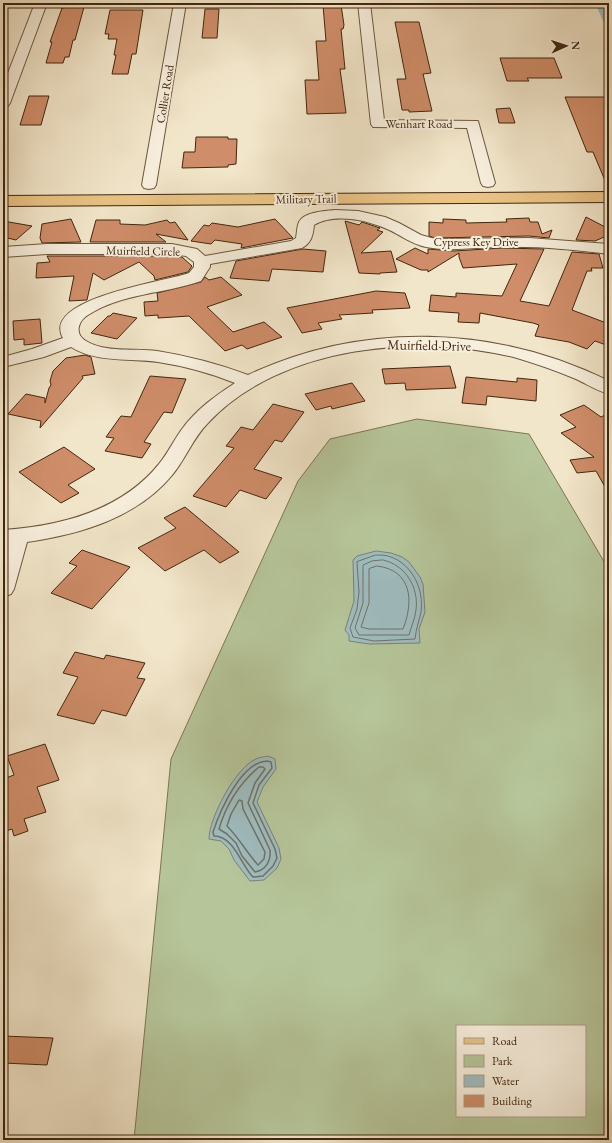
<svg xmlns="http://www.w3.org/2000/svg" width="612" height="1143" font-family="'EB Garamond',serif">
	<rect width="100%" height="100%" fill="#f2e6ca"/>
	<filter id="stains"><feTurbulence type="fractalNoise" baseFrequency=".005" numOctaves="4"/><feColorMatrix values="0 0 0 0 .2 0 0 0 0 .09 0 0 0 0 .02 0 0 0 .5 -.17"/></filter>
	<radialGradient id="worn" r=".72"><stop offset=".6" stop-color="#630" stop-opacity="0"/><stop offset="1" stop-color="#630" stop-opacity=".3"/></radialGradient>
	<path fill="#b6c69a" stroke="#7c7654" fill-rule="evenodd" d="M 417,419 L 529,434 L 609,570 L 609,1140 L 134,1140 L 171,759 L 298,481 L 330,439 ZM 457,1026 L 585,1026 L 585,1116 L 457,1116 Z"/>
	<path fill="#9fbdc0" stroke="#798179" d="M 376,551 L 391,553 L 402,557 L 409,562 L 420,577 L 423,584 L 425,612 L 419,629 L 420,643 L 369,644 L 349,641 L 349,635 L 345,630 L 354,601 L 353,560 L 357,556 Z
		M 268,756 L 275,759 L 276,769 L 263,787 L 257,802 L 279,848 L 281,859 L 277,868 L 264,880 L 250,881 L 234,860 L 229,849 L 221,841 L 209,839 C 209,818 236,767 256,759 C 259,757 264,757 268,756 Z"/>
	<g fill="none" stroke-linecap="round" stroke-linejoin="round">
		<path stroke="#707267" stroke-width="1" d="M 376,555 C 381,555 387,555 391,557 C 413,565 424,590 421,612 C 419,621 416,629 415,639 L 374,641 L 353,637 L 350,628 L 357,609 L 359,592 L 357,562 Z
			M 383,560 C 406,565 419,588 416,610 C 415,619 411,627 409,635 L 359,635 L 355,628 L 363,603 L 363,565 L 372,561 Z
			M 377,566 C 412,570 414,601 403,629 L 369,629 L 361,627 L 369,603 L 369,569 Z"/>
		<path stroke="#707267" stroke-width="1.5" d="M 267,761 L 271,762 L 272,768 L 259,785 L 253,803 L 275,849 L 277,858 L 273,866 L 263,876 L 253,877 C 241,865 234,836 214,836 L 213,832 C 220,811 241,762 267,761 Z
			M 259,767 L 263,767 L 265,769 L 255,783 L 248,803 L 270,850 C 271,861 266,870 255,872 L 242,856 L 236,843 L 227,834 L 219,829 C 226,805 240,783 259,767 Z
			M 239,800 L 242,801 L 243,809 L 265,852 L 264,859 L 258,865 C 247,853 239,838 227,826 L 231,814 Z"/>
		<path fill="#9fbdc0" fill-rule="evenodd" d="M 595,3 L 605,3 L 609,12 L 609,26 L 604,23 Z"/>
	</g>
	<path fill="#cf8d69" stroke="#41270e" d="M 66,3 L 80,3 L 79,7 L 84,7 L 75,40 L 73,40 L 69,57 L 65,57 L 63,63 L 46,63 L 52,42 L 50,42 L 62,8 L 64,8 Z
		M 323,5 L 341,5 L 344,25 L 343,29 L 341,29 L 345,69 L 340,69 L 346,113 L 307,114 L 305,80 L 319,80 L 316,41 L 326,41 Z
		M 205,9 L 219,9 L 217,38 L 202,38 Z
		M 110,10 L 143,10 L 136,54 L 132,54 L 128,74 L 112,74 L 116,55 L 114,55 L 117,39 L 108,39 L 109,34 L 105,34 Z
		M 395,22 L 419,22 L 431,73 L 423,74 L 432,111 L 409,112 L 409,110 L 402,110 L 397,79 L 406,79 Z
		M 500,58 L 554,58 L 562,78 L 527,78 L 529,81 L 507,81 Z
		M 29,96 L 49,96 L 41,125 L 20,125 Z
		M 565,97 L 604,97 L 609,107 L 609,190 L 593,152 L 587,152 Z
		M 510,108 L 515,123 L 499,123 L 496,109 Z
		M 196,137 L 228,137 L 228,139 L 237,139 L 236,164 L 228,165 L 228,167 L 182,168 L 184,152 L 195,152 Z
		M 586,217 L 609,229 L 609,235 L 595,241 L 576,240 Z
		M 529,218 L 530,222 L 538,222 L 542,234 L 552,230 L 549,238 L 529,236 L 435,238 L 429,236 L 429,222 L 443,223 L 443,219 L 466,220 L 466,223 L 507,222 L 506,219 Z
		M 71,219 L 81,242 L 42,243 L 40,238 L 42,224 Z
		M 275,219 L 293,238 L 241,248 L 242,244 L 215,240 L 211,244 L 191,241 L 204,225 L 209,226 L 212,223 L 238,227 Z
		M 96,220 L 120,220 L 120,224 L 145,225 L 167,220 L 170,223 L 175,222 L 188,240 L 156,234 L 166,242 L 90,242 Z
		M 3,221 L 32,226 L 16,240 L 3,237 Z
		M 345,221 L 359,225 L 362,222 L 380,228 L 377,230 L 383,232 L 361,253 L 391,251 L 397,272 L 380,273 L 380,274 L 359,273 Z
		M 415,248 L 428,254 L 428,249 L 454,251 L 502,248 L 544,249 L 520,301 L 549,306 L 572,252 L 599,254 L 603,268 L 591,268 L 592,271 L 587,271 L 572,310 L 609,324 L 609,346 L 595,341 L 587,349 L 569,342 L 535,336 L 539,325 L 533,323 L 480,313 L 479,323 L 458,322 L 459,313 L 429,311 L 431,295 L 456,297 L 456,293 L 502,296 L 517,264 L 463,268 L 459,257 L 459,253 L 428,272 L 428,270 L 421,270 L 396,259 Z
		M 303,249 L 326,251 L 323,272 L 272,269 L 269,281 L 230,278 L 236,261 Z
		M 47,256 L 172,256 L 182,257 L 192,266 L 188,272 L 155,280 L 154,276 L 139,262 L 104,280 L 93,273 L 87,300 L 69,301 L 74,276 L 36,278 L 37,263 L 50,262 Z
		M 205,277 L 209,280 L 221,277 L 242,295 L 207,307 L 233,332 L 264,322 L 282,337 L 247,349 L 242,345 L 225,351 L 189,316 L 158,318 L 158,315 L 145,316 L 144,302 L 158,301 L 157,293 L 201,282 Z
		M 376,291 L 405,293 L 410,308 L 372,310 L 373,313 L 339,315 L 342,319 L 318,323 L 322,329 L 302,333 L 287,308 Z
		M 113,313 L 137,318 L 117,339 L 91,333 L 108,316 L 110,316 Z
		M 40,319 L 42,343 L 24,345 L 24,339 L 14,340 L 13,321 Z
		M 85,355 L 91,357 L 95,374 L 82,376 L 83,378 L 40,428 L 41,421 L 8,414 L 26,394 L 45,398 L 45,403 L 49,388 L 51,385 L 50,381 L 53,371 L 66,358 Z
		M 450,366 L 456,388 L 406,390 L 405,383 L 385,384 L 382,369 Z
		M 150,376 L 186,379 L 172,413 L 164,412 L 144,442 L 151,444 L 142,458 L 105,451 L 114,438 L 106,437 L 121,416 L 131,417 Z
		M 466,377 L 517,382 L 517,378 L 537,380 L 536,401 L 487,396 L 486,405 L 462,403 Z
		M 352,383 L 365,401 L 332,409 L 331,406 L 316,410 L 305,394 Z
		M 273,404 L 304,412 L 282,442 L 275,440 L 254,469 L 282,478 L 266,499 L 240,490 L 226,507 L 193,496 L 234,448 L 226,446 L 241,427 L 253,430 Z
		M 584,405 L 601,417 L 609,413 L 609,494 L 596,471 L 577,473 L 570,460 L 594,457 L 561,433 L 576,427 L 560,415 Z
		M 64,447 L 95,469 L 68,485 L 79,493 L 61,503 L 19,472 Z
		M 185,507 L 239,552 L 220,563 L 204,550 L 165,571 L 138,548 L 176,528 L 164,518 Z
		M 82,550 L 130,567 L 92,609 L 51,593 L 77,566 L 69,563 Z
		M 75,652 L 104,659 L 106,655 L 145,663 L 137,678 L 145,679 L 126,716 L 102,710 L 94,724 L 57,715 L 78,677 L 63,673 Z
		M 45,744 L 59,780 L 37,787 L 46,812 L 24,819 L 28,831 L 14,836 L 12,829 L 3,832 L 3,779 L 14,775 L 7,756 Z
		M 3,1036 L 53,1038 L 47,1065 L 3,1063 Z"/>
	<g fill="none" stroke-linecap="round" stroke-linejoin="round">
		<defs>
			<path id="minor" d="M 35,3 L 47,3 L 10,103 L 8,106 L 3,107 L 3,86 Z
				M 174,3 L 186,3 L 156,185 L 154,188 L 149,189 L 144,188 L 142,185 Z
				M 358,3 L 370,3 L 384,120 L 478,121 L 495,183 L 493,186 L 488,187 L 483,186 L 481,183 L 467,128 L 373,127 L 371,124 Z
				M 335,210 L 358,211 L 385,217 L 399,223 L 421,235 L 435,239 L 529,238 L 609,244 L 609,254 C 574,250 538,246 502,247 C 477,247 451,252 426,247 C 411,244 401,235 387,229 C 366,220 335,213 314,225 C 313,236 311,243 302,248 L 210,264 L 210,267 L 201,281 C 164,294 122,293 88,315 C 78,321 74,334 86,341 C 106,353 134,348 157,351 C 188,356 219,364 248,375 C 362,321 496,325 609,381 L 609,394 C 597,391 587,384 576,379 C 557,371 537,364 517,358 C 419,333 281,345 208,423 C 193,438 186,458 173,474 C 137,518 81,534 27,542 L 14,589 L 11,594 L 3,597 L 3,551 L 5,544 L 3,544 L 3,530 C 61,526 121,511 159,464 C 168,453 174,440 182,429 C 197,409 215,396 235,383 C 210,373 184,366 158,362 C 130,358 96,363 71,347 L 44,357 L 3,367 L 3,357 L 32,349 L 63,338 C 40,298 169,281 189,273 L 194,267 L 194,262 L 186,256 L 172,254 L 47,254 L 3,257 L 3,247 L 47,244 L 172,244 L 197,249 L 205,256 L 291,241 L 296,238 C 297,233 297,226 299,222 C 304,212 325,211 335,210 Z"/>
			<path id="major" d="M 609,192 L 609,202 L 3,206 L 3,196 Z"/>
		</defs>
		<use href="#minor" stroke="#6d573d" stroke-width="2"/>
		<use href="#major" stroke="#41270e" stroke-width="2"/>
		<use href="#minor" fill="#f7efdd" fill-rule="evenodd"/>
		<use href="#major" fill="#e9c385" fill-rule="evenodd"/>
	</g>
	<g text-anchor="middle" stroke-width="4" stroke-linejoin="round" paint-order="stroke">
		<g font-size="12" fill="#41270e" stroke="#f7efdd">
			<text transform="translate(165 94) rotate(-81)" y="4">Collier Road</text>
			<text x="419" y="128">Wenhart Road</text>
			<text transform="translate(306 199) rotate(-1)" y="4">Military Trail</text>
			<text x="476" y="246">Cypress Key Drive</text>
			<text transform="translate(143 251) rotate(1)" y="4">Muirfield Circle</text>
		</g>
		<g font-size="14" fill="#41270e" stroke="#f7efdd">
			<text transform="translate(429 345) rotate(1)" y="5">Muirfield Drive</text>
		</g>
	</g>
	<rect width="612" height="1143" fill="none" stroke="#f2e6ca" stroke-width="16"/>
	<rect x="4" y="4" width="604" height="1135" fill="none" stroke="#41270e" stroke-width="2"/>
	<rect x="8" y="8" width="596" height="1127" fill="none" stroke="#41270e"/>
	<rect x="456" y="1025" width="130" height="92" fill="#f7efdd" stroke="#ae9f8a"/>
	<rect x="464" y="1038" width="20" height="6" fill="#e9c385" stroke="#ae9f8a"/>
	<text x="492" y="1045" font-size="12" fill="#41270e">Road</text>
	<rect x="464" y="1055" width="20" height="12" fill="#b6c69a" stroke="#ae9f8a"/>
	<text x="492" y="1065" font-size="12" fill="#41270e">Park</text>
	<rect x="464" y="1075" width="20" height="12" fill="#9fbdc0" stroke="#ae9f8a"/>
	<text x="492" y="1085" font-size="12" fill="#41270e">Water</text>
	<rect x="464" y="1095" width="20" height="12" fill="#cf8d69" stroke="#ae9f8a"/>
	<text x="492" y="1105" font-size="12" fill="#41270e">Building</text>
	<g transform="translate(566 46) rotate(87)" stroke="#f7efdd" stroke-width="3" paint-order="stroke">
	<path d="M0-3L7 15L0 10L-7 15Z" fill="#41270e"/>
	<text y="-6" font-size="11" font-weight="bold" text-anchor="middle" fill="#41270e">N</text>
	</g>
	<rect width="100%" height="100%" filter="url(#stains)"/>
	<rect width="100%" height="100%" fill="url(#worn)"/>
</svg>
